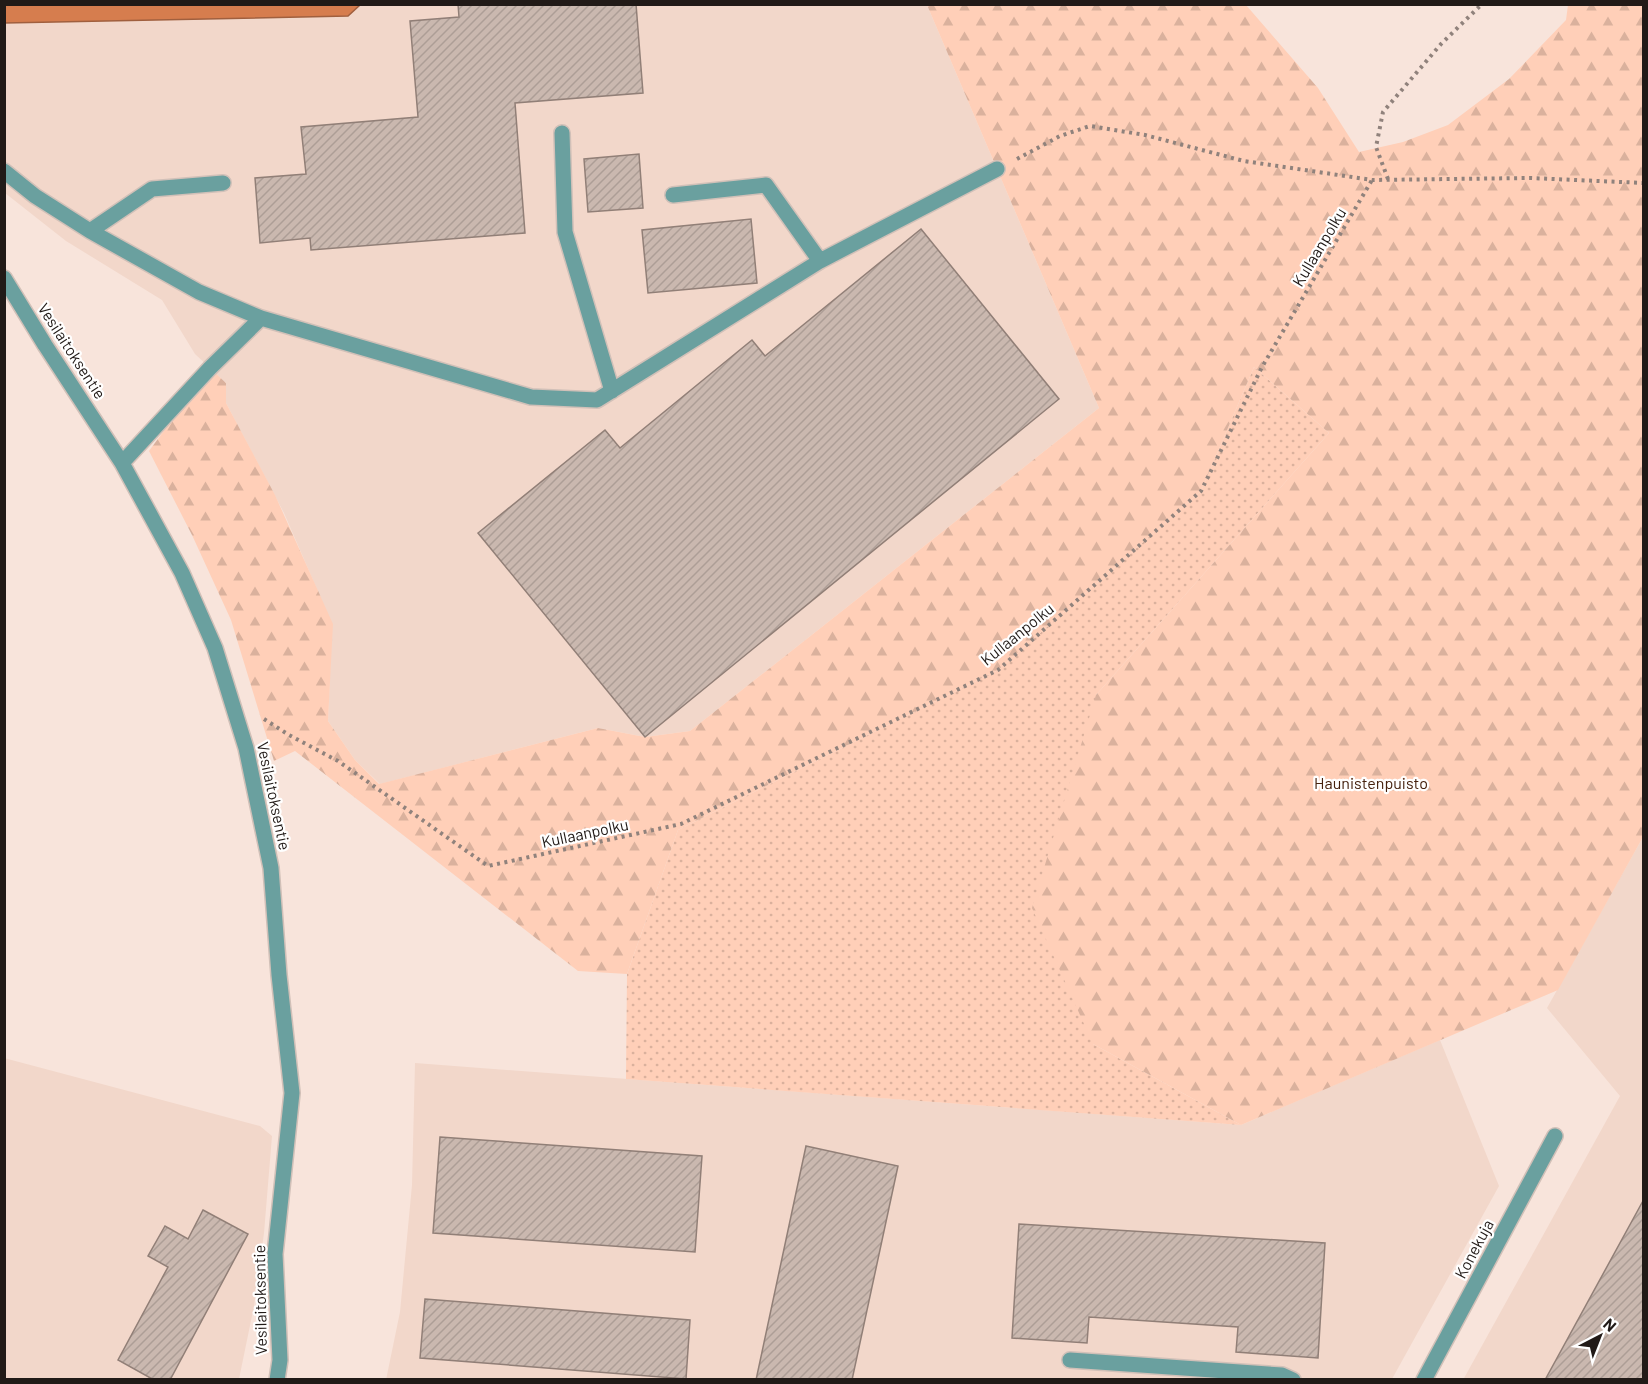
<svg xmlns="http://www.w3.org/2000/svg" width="1648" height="1384" font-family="Barlow,sans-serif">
	<defs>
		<pattern id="grass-dots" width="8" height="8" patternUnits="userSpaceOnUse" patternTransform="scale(1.5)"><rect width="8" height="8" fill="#ffcfb8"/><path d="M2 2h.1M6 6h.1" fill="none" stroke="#dab19d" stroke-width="1.8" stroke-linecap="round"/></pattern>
		<pattern id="forest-firs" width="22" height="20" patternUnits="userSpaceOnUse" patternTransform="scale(1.5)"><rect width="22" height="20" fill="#ffcfb8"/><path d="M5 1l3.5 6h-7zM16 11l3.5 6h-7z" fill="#dab19d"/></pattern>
		<pattern id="building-hatch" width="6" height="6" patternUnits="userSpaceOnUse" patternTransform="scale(1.5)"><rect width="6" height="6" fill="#cab8af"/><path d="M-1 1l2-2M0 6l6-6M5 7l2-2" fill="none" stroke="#ad9e96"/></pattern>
	</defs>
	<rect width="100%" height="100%" fill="#f8e4db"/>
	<path fill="#f2d7ca" d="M 360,4 L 927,5 L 1099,408 L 690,731 L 645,737 L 598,728 L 380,784 L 355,760 L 328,721 L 332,624 L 284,513 L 226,403 L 226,383 L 195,354 L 162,300 L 66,241 L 5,193 L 4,23 L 348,16 Z
		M 1643,837 L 1643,1379 L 1463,1380 L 1620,1096 L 1547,1008 Z
		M 1440,1040 L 1499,1186 L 1392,1379 L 386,1380 L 400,1312 L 412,1185 L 415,1063 L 1241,1125 Z
		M 4,1058 L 260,1126 L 272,1136 L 264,1233 L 254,1306 L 239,1379 L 5,1379 Z"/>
	<path fill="url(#grass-dots)" d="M 1254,367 L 1329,433 L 1096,695 L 1093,1044 L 1241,1125 L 626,1079 L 627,974 L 678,830 L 998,670 L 1201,491 Z"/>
	<path fill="url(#forest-firs)" d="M 927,5 L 1246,5 L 1318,88 L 1359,152 L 1403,142 L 1448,125 L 1509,79 L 1566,20 L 1568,5 L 1643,5 L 1643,837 L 1558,990 L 1241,1125 L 1093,1044 L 1032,908 L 1096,695 L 1329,433 L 1254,367 L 1201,491 L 998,670 L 678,830 L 627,974 L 578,971 L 295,751 L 274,761 L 231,620 L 192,535 L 149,451 L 210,368 L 226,383 L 226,403 L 275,495 L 333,624 L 328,721 L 355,760 L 379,784 L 598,728 L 645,737 L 690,731 L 1099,408 Z"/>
	<path fill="#d67d4e" stroke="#a05f3e" stroke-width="1.5" d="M 4,5 L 5,4 L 360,5 L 348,16 L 5,23 Z"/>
	<path fill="url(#building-hatch)" stroke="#917f77" stroke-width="1.5" d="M 458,4 L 636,4 L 643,93 L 515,103 L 525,233 L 311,250 L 310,238 L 260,243 L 255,178 L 306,174 L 301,127 L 418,117 L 410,21 L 459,17 Z
		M 639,154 L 643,208 L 588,212 L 584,159 Z
		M 751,219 L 757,283 L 648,293 L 642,230 Z
		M 921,229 L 1059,399 L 645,737 L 478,533 L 605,430 L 620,448 L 752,340 L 765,356 Z
		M 440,1137 L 702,1156 L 695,1252 L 433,1233 Z
		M 806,1146 L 898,1166 L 852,1380 L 756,1380 Z
		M 1644,1199 L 1644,1380 L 1545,1380 Z
		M 203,1210 L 248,1234 L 170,1380 L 154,1380 L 118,1360 L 168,1267 L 148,1256 L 165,1226 L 188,1239 Z
		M 1019,1224 L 1325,1243 L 1318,1358 L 1236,1352 L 1238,1327 L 1089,1317 L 1087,1343 L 1012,1338 Z
		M 425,1299 L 690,1320 L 686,1379 L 420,1358 Z"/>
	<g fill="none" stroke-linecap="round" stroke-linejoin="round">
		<defs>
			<path id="service" d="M 562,133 L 565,232 L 612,391
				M 4,171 L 35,196 L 90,231 L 199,292 L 261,318 L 531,397 L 597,400 L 820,261 L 997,169
				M 673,195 L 766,185 L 820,261
				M 90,231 L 152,189 L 223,183
				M 4,278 L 45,345 L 122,463 L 182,573 L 215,648 L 246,748 L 271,868 L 279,975 L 292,1093 L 275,1254 L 280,1360 L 277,1380
				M 122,463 L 210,368 L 261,318
				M 1070,1360 L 1282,1375 L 1293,1380"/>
			<path id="minor" d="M 1424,1380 L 1555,1136"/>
		</defs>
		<use href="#service" stroke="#d1c0b8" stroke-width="18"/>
		<use href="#minor" stroke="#d1c0b8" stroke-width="18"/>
		<path stroke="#90827c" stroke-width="4" stroke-dasharray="3 4.5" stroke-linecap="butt" d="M 1017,159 L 1060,136 L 1090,126 L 1145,135 L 1244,161 L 1372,180 L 1530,178 L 1644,183
			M 1388,179 L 1376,147 L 1383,112 L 1441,44 L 1482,4
			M 264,719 L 289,735 L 338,761 L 488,866 L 681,824 L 998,670 L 1201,491 L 1262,367 L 1372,180"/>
		<use href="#service" stroke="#6aa09f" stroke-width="15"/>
		<use href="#minor" stroke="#6aa09f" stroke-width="15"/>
	</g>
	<g text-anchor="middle" stroke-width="4.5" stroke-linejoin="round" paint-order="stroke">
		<g font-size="16" fill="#211a17" stroke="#fff">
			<text transform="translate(1319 247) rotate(-59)" y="6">Kullaanpolku</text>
			<text transform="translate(72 351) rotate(57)" y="6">Vesilaitoksentie</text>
			<text transform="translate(1017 634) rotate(-39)" y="6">Kullaanpolku</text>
			<text transform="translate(274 796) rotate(78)" y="6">Vesilaitoksentie</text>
			<text transform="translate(585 833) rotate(-12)" y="6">Kullaanpolku</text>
			<text transform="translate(1474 1249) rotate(-62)" y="6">Konekuja</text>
			<text transform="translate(260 1300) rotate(-91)" y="6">Vesilaitoksentie</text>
		</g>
		<g font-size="16" fill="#45210d" stroke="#fff">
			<text x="1371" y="789">Haunistenpuisto</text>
		</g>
	</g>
	<rect width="1648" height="1384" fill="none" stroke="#211a17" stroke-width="12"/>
	<g transform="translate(1600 1336) rotate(42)" stroke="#ffffff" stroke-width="4.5" paint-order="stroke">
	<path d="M0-4.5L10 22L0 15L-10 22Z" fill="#211a17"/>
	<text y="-9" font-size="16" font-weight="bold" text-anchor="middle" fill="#211a17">N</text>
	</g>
</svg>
